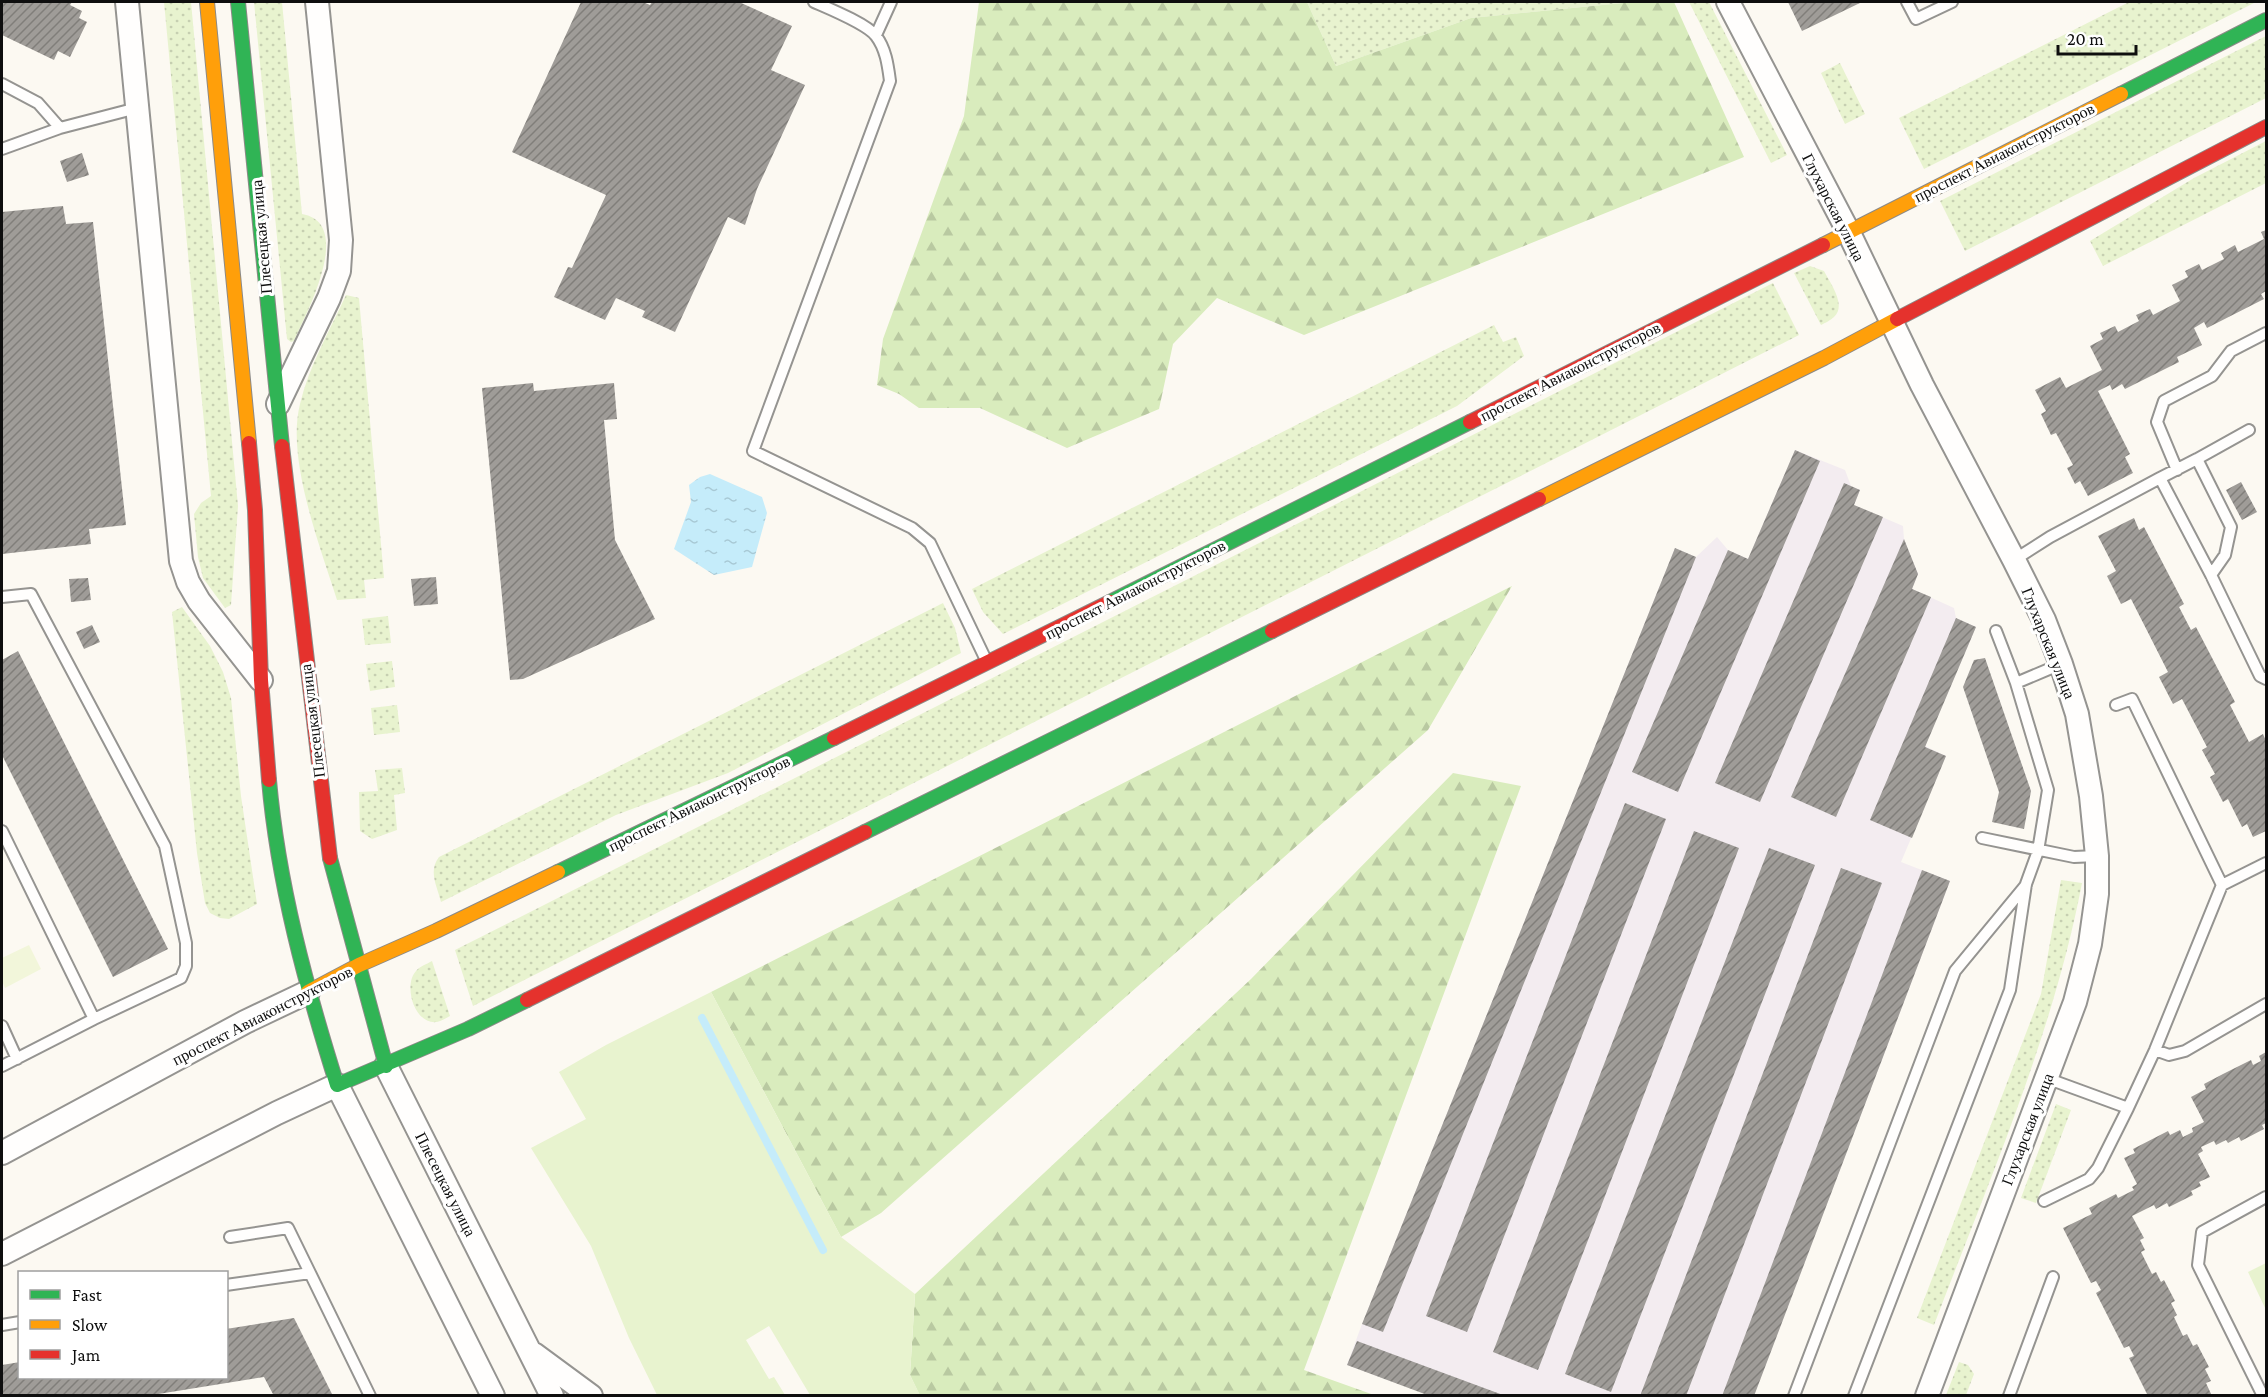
<svg xmlns="http://www.w3.org/2000/svg" width="2268" height="1397" font-family="'Crimson Pro',serif">
	<defs>
		<pattern id="grass-dots" width="8" height="8" patternUnits="userSpaceOnUse" patternTransform="scale(1.5)"><rect width="8" height="8" fill="#e8f3cf"/><path d="M2 2h.1M6 6h.1" fill="none" stroke="#c6cfb1" stroke-width="1.8" stroke-linecap="round"/></pattern>
		<pattern id="forest-firs" width="22" height="20" patternUnits="userSpaceOnUse" patternTransform="scale(1.5)"><rect width="22" height="20" fill="#d9ecbd"/><path d="M5 1l3.5 6h-7zM16 11l3.5 6h-7z" fill="#b9c9a1"/></pattern>
		<pattern id="water-ripples" width="26" height="14" patternUnits="userSpaceOnUse" patternTransform="scale(1.5)"><rect width="26" height="14" fill="#c5ecfa"/><path d="M2 4q2-2 4 0t4 0M15 11q2-2 4 0t4 0" fill="none" stroke="#a8c9d5"/></pattern>
		<pattern id="building-hatch" width="6" height="6" patternUnits="userSpaceOnUse" patternTransform="scale(1.5)"><rect width="6" height="6" fill="#9f9c98"/><path d="M-1 1l2-2M0 6l6-6M5 7l2-2" fill="none" stroke="#807e7a"/></pattern>
	</defs>
	<rect width="100%" height="100%" fill="#fcf9f2"/>
	<path fill="#f3ecf0" d="M 1795,450 L 1845,470 L 1851,486 L 1860,490 L 1854,505 L 1903,526 L 1904,539 L 1918,574 L 1912,589 L 1954,608 L 1956,618 L 1976,627 L 1925,746 L 1946,756 L 1901,862 L 1950,881 L 1754,1395 L 1430,1395 L 1347,1365 L 1362,1324 L 1675,548 L 1696,557 L 1717,537 L 1728,550 L 1748,559 Z"/>
	<path fill="url(#grass-dots)" d="M 164,2 L 191,2 L 238,506 L 231,605 L 225,608 L 203,578 L 198,557 L 194,514 L 201,503 L 211,496 Z
		M 254,2 L 282,2 L 302,214 C 355,223 306,314 294,341 L 291,342 L 287,339 Z
		M 1307,2 L 1633,2 L 1471,18 L 1336,66 Z
		M 1689,2 L 1709,2 L 1787,155 L 1771,163 Z
		M 2129,2 L 2256,2 L 1924,169 L 1899,118 Z
		M 2266,36 L 2266,98 L 1965,251 L 1940,201 Z
		M 1840,63 L 1865,114 L 1845,124 L 1821,73 Z
		M 2266,141 L 2266,183 L 2103,266 L 2090,241 L 2194,178 Z
		M 1810,266 L 1824,271 C 1830,283 1847,305 1834,317 C 1831,320 1825,323 1821,325 L 1794,273 Z
		M 1773,283 L 1799,335 L 473,1006 L 455,950 Z
		M 346,295 L 359,298 L 384,578 L 364,580 L 366,598 L 337,600 C 320,546 286,459 300,404 C 309,366 330,330 346,295 Z
		M 1494,325 L 1503,342 L 1516,337 L 1524,356 L 1457,406 L 1003,634 L 983,612 L 972,589 Z
		M 943,603 L 955,628 L 961,653 L 728,773 L 616,815 L 441,902 C 437,886 428,871 439,857 Z
		M 182,607 L 210,646 L 223,672 L 231,698 L 241,796 L 257,904 L 229,919 L 220,918 L 210,913 L 205,903 L 197,853 L 172,612 Z
		M 388,616 L 391,643 L 365,645 L 362,619 Z
		M 392,661 L 395,687 L 370,691 L 366,664 Z
		M 397,705 L 400,732 L 374,735 L 371,708 Z
		M 402,768 L 405,793 L 394,795 L 397,830 L 372,839 L 360,831 L 359,792 L 378,791 L 375,770 Z
		M 2061,880 L 2082,883 C 2053,1035 1989,1180 1934,1325 L 1917,1318 L 2041,994 Z
		M 432,961 L 450,1016 C 446,1018 441,1021 437,1022 C 414,1025 403,985 416,971 C 420,966 427,964 432,961 Z
		M 2056,1104 L 2071,1110 L 2036,1203 L 2021,1198 Z
		M 1959,1362 L 1968,1365 L 1974,1374 L 1966,1395 L 1946,1395 Z"/>
	<path fill="url(#forest-firs)" d="M 979,2 L 1307,2 L 1336,66 L 1471,18 L 1633,2 L 1674,2 L 1744,157 L 1304,335 L 1217,298 L 1173,344 L 1159,409 L 1067,448 L 980,408 L 919,408 L 899,394 L 877,385 L 883,339 L 964,116 Z
		M 1512,586 L 1428,730 L 881,1213 L 841,1237 L 711,992 Z
		M 1453,773 L 1521,786 L 1304,1370 L 1374,1395 L 920,1396 L 910,1375 L 915,1294 L 1251,979 Z"/>
	<path fill="#e8f3cf" d="M 711,992 L 841,1237 L 915,1294 L 910,1375 L 920,1395 L 810,1395 L 769,1326 L 746,1340 L 769,1379 L 774,1377 L 785,1395 L 657,1395 L 629,1338 L 591,1246 L 531,1148 L 586,1119 L 559,1072 L 606,1045 Z
		M 2266,1263 L 2266,1310 L 2248,1272 Z"/>
	<path fill="#f2f6da" d="M 29,945 L 41,969 L 5,988 L 2,981 L 2,958 Z"/>
	<path fill="url(#water-ripples)" d="M 710,474 L 762,497 L 767,513 L 752,567 L 714,575 L 674,549 L 691,502 L 689,485 L 700,477 Z"/>
	<g fill="none" stroke-linecap="round" stroke-linejoin="round">
		<path stroke="#c5ecfa" stroke-width="8" d="M 702,1018 L 823,1250"/>
	</g>
	<path fill="url(#building-hatch)" d="M 2,2 L 72,2 L 70,5 L 82,11 L 79,18 L 87,22 L 70,57 L 58,51 L 54,60 L 2,35 Z
		M 581,2 L 643,2 L 650,5 L 652,2 L 739,2 L 792,26 L 771,70 L 805,85 L 757,189 L 745,225 L 728,217 L 675,332 L 642,317 L 645,311 L 616,298 L 605,320 L 554,297 L 568,267 L 572,268 L 606,195 L 512,152 Z
		M 1788,2 L 1862,2 L 1802,31 Z
		M 82,153 L 89,175 L 67,182 L 60,161 Z
		M 63,206 L 66,224 L 93,222 L 126,525 L 89,529 L 91,544 L 2,554 L 2,212 Z
		M 2266,230 L 2266,291 L 2261,294 L 2264,299 L 2207,328 L 2204,322 L 2194,328 L 2202,345 L 2177,357 L 2179,362 L 2125,389 L 2122,384 L 2112,390 L 2110,385 L 2098,391 L 2130,454 L 2125,457 L 2133,473 L 2088,496 L 2080,481 L 2075,484 L 2067,468 L 2073,465 L 2056,433 L 2051,435 L 2041,414 L 2046,411 L 2035,390 L 2060,377 L 2066,388 L 2102,370 L 2090,346 L 2103,339 L 2100,333 L 2115,326 L 2118,332 L 2139,321 L 2136,315 L 2150,309 L 2153,315 L 2180,301 L 2172,285 L 2188,277 L 2185,271 L 2199,264 L 2202,270 L 2224,259 L 2221,253 L 2235,245 L 2238,252 L 2264,239 L 2261,232 Z
		M 533,383 L 534,391 L 614,383 L 617,419 L 604,420 L 615,540 L 655,619 L 523,679 L 510,680 L 482,388 Z
		M 1795,450 L 1820,461 L 1678,792 L 1632,772 L 1728,550 L 1748,559 Z
		M 2241,482 L 2257,512 L 2242,520 L 2226,490 Z
		M 1844,483 L 1860,490 L 1854,505 L 1883,517 L 1760,802 L 1715,783 Z
		M 2134,518 L 2139,530 L 2144,527 L 2184,604 L 2179,607 L 2191,630 L 2196,627 L 2235,702 L 2230,705 L 2249,742 L 2263,734 L 2266,741 L 2266,831 L 2253,837 L 2247,824 L 2242,827 L 2228,799 L 2223,802 L 2212,781 L 2210,777 L 2215,774 L 2202,750 L 2207,747 L 2182,699 L 2173,704 L 2159,677 L 2168,672 L 2131,599 L 2121,604 L 2107,576 L 2116,571 L 2098,536 Z
		M 1904,539 L 1918,574 L 1912,589 L 1931,597 L 1836,817 L 1791,797 Z
		M 1675,548 L 1696,557 L 1383,1332 L 1362,1324 Z
		M 436,577 L 438,604 L 414,606 L 411,579 Z
		M 88,578 L 91,600 L 71,602 L 69,579 Z
		M 1956,618 L 1976,627 L 1925,747 L 1946,756 L 1912,838 L 1870,820 Z
		M 92,625 L 100,642 L 84,649 L 76,632 Z
		M 18,651 L 168,949 L 113,977 L 2,755 L 2,660 Z
		M 1985,658 L 2031,791 L 2024,829 L 1992,822 L 1999,792 L 1963,687 L 1974,660 Z
		M 1625,803 L 1666,819 L 1467,1332 L 1426,1316 Z
		M 1694,831 L 1739,848 L 1538,1370 L 1493,1352 Z
		M 1769,848 L 1815,865 L 1611,1392 L 1565,1374 Z
		M 1841,868 L 1882,883 L 1686,1396 L 1640,1396 Z
		M 1922,870 L 1950,881 L 1754,1396 L 1722,1396 Z
		M 2266,1052 L 2266,1123 L 2262,1125 L 2264,1129 L 2241,1141 L 2239,1137 L 2228,1143 L 2226,1140 L 2216,1145 L 2214,1141 L 2201,1147 L 2203,1151 L 2198,1154 L 2210,1177 L 2199,1182 L 2201,1186 L 2191,1191 L 2193,1195 L 2169,1207 L 2167,1203 L 2156,1209 L 2154,1205 L 2132,1216 L 2144,1238 L 2140,1240 L 2145,1250 L 2141,1252 L 2152,1274 L 2156,1272 L 2161,1282 L 2164,1280 L 2175,1301 L 2171,1303 L 2177,1315 L 2174,1317 L 2183,1336 L 2187,1334 L 2193,1346 L 2197,1344 L 2209,1367 L 2205,1369 L 2211,1381 L 2206,1383 L 2212,1396 L 2148,1396 L 2129,1358 L 2134,1356 L 2129,1346 L 2124,1348 L 2096,1293 L 2101,1290 L 2096,1281 L 2091,1283 L 2063,1228 L 2092,1214 L 2089,1208 L 2116,1194 L 2118,1198 L 2134,1190 L 2132,1187 L 2137,1184 L 2124,1158 L 2135,1153 L 2133,1149 L 2168,1131 L 2170,1135 L 2180,1130 L 2183,1137 L 2193,1132 L 2192,1128 L 2204,1122 L 2191,1097 L 2206,1089 L 2204,1084 L 2223,1074 L 2251,1060 L 2253,1065 L 2261,1061 L 2259,1056 Z
		M 294,1318 L 333,1396 L 274,1396 L 264,1377 L 146,1396 L 2,1396 L 2,1365 L 20,1362 L 20,1378 L 226,1378 L 226,1329 Z
		M 1357,1341 L 1503,1395 L 1503,1396 L 1430,1396 L 1347,1365 Z"/>
	<g fill="none" stroke-linecap="round" stroke-linejoin="round">
		<defs>
			<path id="lane" d="M 814,2 C 830,9 867,24 876,36 C 886,49 888,66 890,81 L 753,451 L 912,528 L 930,543 L 986,660
				M 1907,2 L 1916,19 L 1952,2
				M 876,35 L 891,2
				M 2,84 L 38,103 L 60,128
				M 2,149 L 60,128 L 137,108
				M 2197,459 L 2249,430
				M 2177,470 L 2157,422 L 2164,401 L 2212,376 L 2231,351 L 2266,333
				M 2160,478 L 2197,459 L 2231,527 L 2225,555 L 2211,575
				M 2014,560 L 2050,537 L 2160,478 L 2211,575 L 2260,676 L 2266,679
				M 2,597 L 31,594 L 165,846 L 186,943 L 186,966 L 181,978 L 94,1019 L 2,1066
				M 2016,683 L 2061,664
				M 2116,705 L 2132,699 L 2222,885
				M 2,831 L 94,1019
				M 1982,838 L 2074,857 L 2097,856
				M 2,1026 L 17,1059
				M 2155,1050 L 2169,1055 L 2185,1051 L 2266,1004
				M 2046,1078 L 2128,1108 L 2155,1050 L 2222,885 L 2266,863
				M 2044,1201 L 2089,1179 L 2098,1168 L 2128,1108
				M 230,1237 L 288,1228 L 310,1273
				M 226,1285 L 310,1273 L 370,1396
				M 2,1325 L 20,1322
				M 1794,1396 L 1955,971 L 2026,885
				M 1854,1396 L 2010,990 L 2026,884 L 2038,851 L 2048,790 L 2016,683 L 1996,631
				M 2009,1396 L 2053,1277
				M 2263,1396 L 2198,1265 L 2202,1232 L 2266,1197"/>
			<path id="street" d="M 127,2 L 181,561 L 188,582 L 199,601 L 261,680
				M 1728,2 L 1848,231 L 1922,385 L 2014,560 L 2044,620 L 2061,664 L 2077,714 L 2091,796 L 2097,856 L 2097,894 L 2090,944 L 2075,1002 L 1927,1396
				M 278,404 L 329,298 L 339,271 L 341,240 L 317,2
				M 386,1066 L 552,1396
				M 2,1153 L 245,1022 L 308,992
				M 2,1254 L 277,1113 L 337,1085 L 493,1396
				M 534,1354 L 591,1396"/>
			<path id="fast" d="M 238,2 L 282,446
				M 2121,94 L 2266,20
				M 1110,602 L 1470,422
				M 269,780 C 278,884 306,986 337,1085 L 468,1029 L 527,1000
				M 865,832 L 1272,631
				M 330,858 L 386,1066
				M 558,872 L 834,738"/>
			<path id="slow" d="M 207,2 L 249,443
				M 1823,245 L 2121,94
				M 1539,499 L 1824,358 L 1897,319
				M 308,992 L 359,965 L 436,931 L 558,872"/>
			<path id="jam" d="M 1897,319 L 2266,127
				M 1470,422 L 1823,245
				M 249,443 L 255,510 L 261,680 L 269,780
				M 282,446 L 330,858
				M 1272,631 L 1539,499
				M 834,738 L 1110,602
				M 527,1000 L 865,832"/>
		</defs>
		<use href="#lane" stroke="#959491" stroke-width="14"/>
		<use href="#street" stroke="#959491" stroke-width="26"/>
		<use href="#fast" stroke="#8c8a87" stroke-width="16"/>
		<use href="#slow" stroke="#8c8a87" stroke-width="16"/>
		<use href="#jam" stroke="#8c8a87" stroke-width="16"/>
		<use href="#lane" stroke="#fffefd" stroke-width="10"/>
		<use href="#street" stroke="#fffefd" stroke-width="22"/>
		<use href="#fast" stroke="#30b455" stroke-width="14"/>
		<use href="#slow" stroke="#ff9f0a" stroke-width="14"/>
		<use href="#jam" stroke="#e5322d" stroke-width="14"/>
	</g>
	<g text-anchor="middle" stroke-width="6" stroke-linejoin="round" paint-order="stroke">
		<g font-size="16" fill="#0e0e0e" stroke="#fff">
			<text transform="translate(2004 152) rotate(-27)" y="6">проспект Авиаконструкторов</text>
			<text transform="translate(1834 207) rotate(63)" y="6">Глухарская улица</text>
			<text transform="translate(261 237) rotate(-95)" y="6">Плесецкая улица</text>
			<text transform="translate(1570 371) rotate(-27)" y="6">проспект Авиаконструкторов</text>
			<text transform="translate(1135 589) rotate(-27)" y="6">проспект Авиаконструкторов</text>
			<text transform="translate(2049 643) rotate(68)" y="6">Глухарская улица</text>
			<text transform="translate(312 721) rotate(-97)" y="6">Плесецкая улица</text>
			<text transform="translate(699 803) rotate(-26)" y="6">проспект Авиаконструкторов</text>
			<text transform="translate(262 1015) rotate(-27)" y="6">проспект Авиаконструкторов</text>
			<text transform="translate(2027 1129) rotate(-69)" y="6">Глухарская улица</text>
			<text transform="translate(446 1184) rotate(63)" y="6">Плесецкая улица</text>
		</g>
	</g>
	<rect width="2268" height="1397" fill="none" stroke="#0e0e0e" stroke-width="6"/>
	<rect x="18" y="1271" width="210" height="108" fill="#ffffff" stroke="#9f9f9f" stroke-width="1.5"/>
	<rect x="30" y="1290" width="30" height="9" fill="#30b455" stroke="#9f9f9f" stroke-width="1.5"/>
	<text x="72" y="1301" font-size="18" fill="#0e0e0e">Fast</text>
	<rect x="30" y="1320" width="30" height="9" fill="#ff9f0a" stroke="#9f9f9f" stroke-width="1.5"/>
	<text x="72" y="1331" font-size="18" fill="#0e0e0e">Slow</text>
	<rect x="30" y="1350" width="30" height="9" fill="#e5322d" stroke="#9f9f9f" stroke-width="1.5"/>
	<text x="72" y="1361" font-size="18" fill="#0e0e0e">Jam</text>
	<path d="M2058 45v9h78v-9" fill="none" stroke="#0e0e0e" stroke-width="3"/>
	<text x="2067" y="45" font-size="18" fill="#0e0e0e" stroke="#ffffff" stroke-width="4.5" paint-order="stroke">20 m</text>
</svg>
